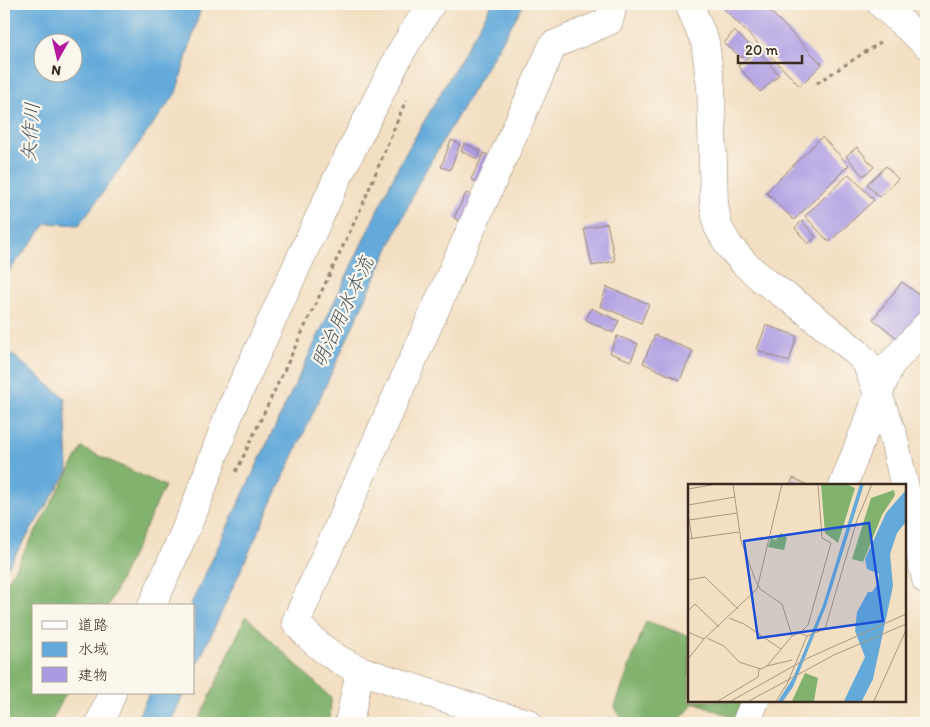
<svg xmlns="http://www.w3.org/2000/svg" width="930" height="727" font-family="Itim,'Klee One',sans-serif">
	<rect width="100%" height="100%" fill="#fbf7ec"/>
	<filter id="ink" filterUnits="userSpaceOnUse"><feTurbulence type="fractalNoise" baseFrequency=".02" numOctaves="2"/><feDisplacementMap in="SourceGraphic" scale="10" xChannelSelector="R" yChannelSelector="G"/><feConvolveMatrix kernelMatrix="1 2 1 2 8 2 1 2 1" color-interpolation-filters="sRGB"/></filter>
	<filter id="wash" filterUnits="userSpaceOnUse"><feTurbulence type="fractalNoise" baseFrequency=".0096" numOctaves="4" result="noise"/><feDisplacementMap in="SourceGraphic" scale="20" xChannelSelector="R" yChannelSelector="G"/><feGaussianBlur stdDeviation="1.12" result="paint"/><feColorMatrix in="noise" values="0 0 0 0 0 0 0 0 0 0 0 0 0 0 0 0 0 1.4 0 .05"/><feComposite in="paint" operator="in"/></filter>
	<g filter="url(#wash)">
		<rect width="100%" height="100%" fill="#f3dfc2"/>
		<path fill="#81b36e" stroke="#5e6e46" d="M 82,448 L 165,486 L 108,606 L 34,606 L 34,693 L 66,693 L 51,723 L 4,723 L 4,588 Z
			M 246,616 L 331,698 L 330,723 L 198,723 Z
			M 646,621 L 689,636 L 689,701 L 744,701 L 736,719 L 695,702 L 677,723 L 622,723 L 615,706 Z"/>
		<path fill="#63aada" stroke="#4f6a7c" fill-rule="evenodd" d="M 4,4 L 202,4 L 176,93 L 79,225 L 47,223 L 4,277 ZM 42,42 L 72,42 L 72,72 L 42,72 Z
			M 492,4 L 524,4 L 421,178 L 194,672 L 194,606 L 190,606 L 399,165 Z
			M 4,348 L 65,398 L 68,471 L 4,573 Z
			M 149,693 L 184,693 L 170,723 L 135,723 Z"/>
		<g id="blocks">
			<path fill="#aa99e3" d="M 719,4 L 763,4 L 822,64 L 800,86 Z
				M 734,31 L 751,46 L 742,58 L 724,43 Z
				M 757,50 L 779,75 L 760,92 L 738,66 Z
				M 822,137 L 849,165 L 794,220 L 766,192 Z
				M 451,140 L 460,144 L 450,170 L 441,167 Z
				M 464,143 L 481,151 L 477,159 L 461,151 Z
				M 857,147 L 874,167 L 863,176 L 846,156 Z
				M 484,153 L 496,159 L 482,185 L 471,179 Z
				M 886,166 L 898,179 L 879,197 L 867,184 Z
				M 849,174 L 874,200 L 829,242 L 805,216 Z
				M 466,193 L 478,198 L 466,224 L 454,218 Z
				M 802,221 L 816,237 L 808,244 L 795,228 Z
				M 607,223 L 615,261 L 592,266 L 584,229 Z
				M 902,282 L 926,300 L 926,309 L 901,341 L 873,319 Z
				M 607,287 L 649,304 L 641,323 L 600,306 Z
				M 591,308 L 619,321 L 613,333 L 586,320 Z
				M 766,325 L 797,336 L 789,362 L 757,350 Z
				M 655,335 L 693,351 L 680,380 L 643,363 Z
				M 617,336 L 638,344 L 631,361 L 610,353 Z
				M 793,478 L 809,486 L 790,486 Z"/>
		</g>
	</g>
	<g filter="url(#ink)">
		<use href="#blocks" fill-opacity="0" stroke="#978470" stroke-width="1"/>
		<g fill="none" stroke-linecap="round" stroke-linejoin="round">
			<defs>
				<path id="minor" d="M 689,4 L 705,42 L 711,87 L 714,204 L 718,227 L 729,246 L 745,264 L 762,279 L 801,307 L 854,350 L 866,362 L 893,435 L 926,580
					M 881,4 L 926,44
					M 843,486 L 890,365 L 926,326
					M 152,606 L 194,510 L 231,409 L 336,181 L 402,50 L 431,4
					M 360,670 L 493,714 L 528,723
					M 100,723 L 112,693
					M 349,723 L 360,670 C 334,659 314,645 296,622 L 553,45 L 609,21 L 613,4
					M 746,723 L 755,701"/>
			</defs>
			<use href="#minor" stroke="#978470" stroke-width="29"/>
			<path stroke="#978470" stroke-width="3" stroke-dasharray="4 4" stroke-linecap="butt" d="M 817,83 L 884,40
				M 236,472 L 362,206 L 406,100"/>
			<use href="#minor" stroke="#fff" stroke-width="28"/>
		</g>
	</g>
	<g text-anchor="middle" stroke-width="4.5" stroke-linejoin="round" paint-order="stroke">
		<g font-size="20" font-style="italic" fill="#495760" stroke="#fbf7ec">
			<text transform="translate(30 132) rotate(-86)" y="7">矢作川</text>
			<text transform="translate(342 312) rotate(-65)" y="7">明治用水本流</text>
		</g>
	</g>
	<g transform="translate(688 484)">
		<rect width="218" height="218" fill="#f3dfc2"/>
		<path d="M 133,0 L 158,0 L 167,4 L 150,59 L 137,49 ZM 206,6 L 207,11 L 194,31 L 175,78 L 164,75 L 183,14 ZM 93,49 L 99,54 L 96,66 L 80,63 L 83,54 L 88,56 ZM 117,189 L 130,194 L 126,217 L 104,217 Z" fill="#81b36e"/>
		<path d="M 172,0 L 176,0 L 138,122 L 105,203 L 95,217 L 90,217 L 105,194 L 135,121 ZM 217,7 L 217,39 L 209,49 L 202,70 L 205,102 L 185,195 L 174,217 L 156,217 L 177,173 L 167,147 L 169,128 L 180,108 L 184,108 L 190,99 L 191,90 L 179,85 L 177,75 L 198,29 Z" fill="#63aada"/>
		<path fill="none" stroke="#a99780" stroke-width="1" d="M 45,0 L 53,57 L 67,95 L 72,105 L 94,120 L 104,152M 0,5 L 29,0M 0,21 L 47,13M 0,29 L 4,55M 1,36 L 49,29M 0,55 L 51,48M 0,96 L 17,93 L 50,125M 0,127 L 7,120 L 31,143M 41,134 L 56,140 L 93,165M 0,148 L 16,155M 112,149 L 120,141 L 143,59 L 134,54 L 130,0M 19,154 L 36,162 L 51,178 L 73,185 L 79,182 L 104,152 L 112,149 L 119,152 L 137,145 L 169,36 L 184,0M 0,175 L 16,155 L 69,105 L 94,0M 79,182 L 104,176M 30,217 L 70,193 L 71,185M 43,217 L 120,174 L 218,130M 61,217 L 146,171 L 218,140M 88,217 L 99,200 L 119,152M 186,217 L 218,146"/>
		<path fill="#1d4ed8" fill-opacity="0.15" stroke="#1d4ed8" stroke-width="2.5" d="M 181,39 L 195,137 L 70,154 L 56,57 Z"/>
		<rect width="218" height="218" fill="none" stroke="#3b2a1e" stroke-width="2.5"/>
	</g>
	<rect width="930" height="727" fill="none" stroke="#fbf7ec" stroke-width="20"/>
	<rect x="32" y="604" width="162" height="90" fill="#fbf7ec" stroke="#aea59a"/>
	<rect x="42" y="621" width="25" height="8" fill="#ffffff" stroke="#aea59a"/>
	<text x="78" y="630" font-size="15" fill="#3b2a1e">道路</text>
	<rect x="42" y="642" width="25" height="15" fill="#63aada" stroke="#aea59a"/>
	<text x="78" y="654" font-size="15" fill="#3b2a1e">水域</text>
	<rect x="42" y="667" width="25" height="15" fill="#aa99e3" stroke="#aea59a"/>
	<text x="78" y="680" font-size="15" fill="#3b2a1e">建物</text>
	<g transform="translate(58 58) rotate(188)"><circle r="24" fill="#fbf7ec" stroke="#aea59a"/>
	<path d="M0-4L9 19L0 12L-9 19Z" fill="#b5179e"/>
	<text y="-8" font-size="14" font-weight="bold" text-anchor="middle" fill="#3b2a1e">N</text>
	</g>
	<path d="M738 55v8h64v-8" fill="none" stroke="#3b2a1e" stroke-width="2.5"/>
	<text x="745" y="55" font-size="15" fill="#3b2a1e" stroke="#fbf7ec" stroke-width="4" paint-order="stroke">20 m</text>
</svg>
